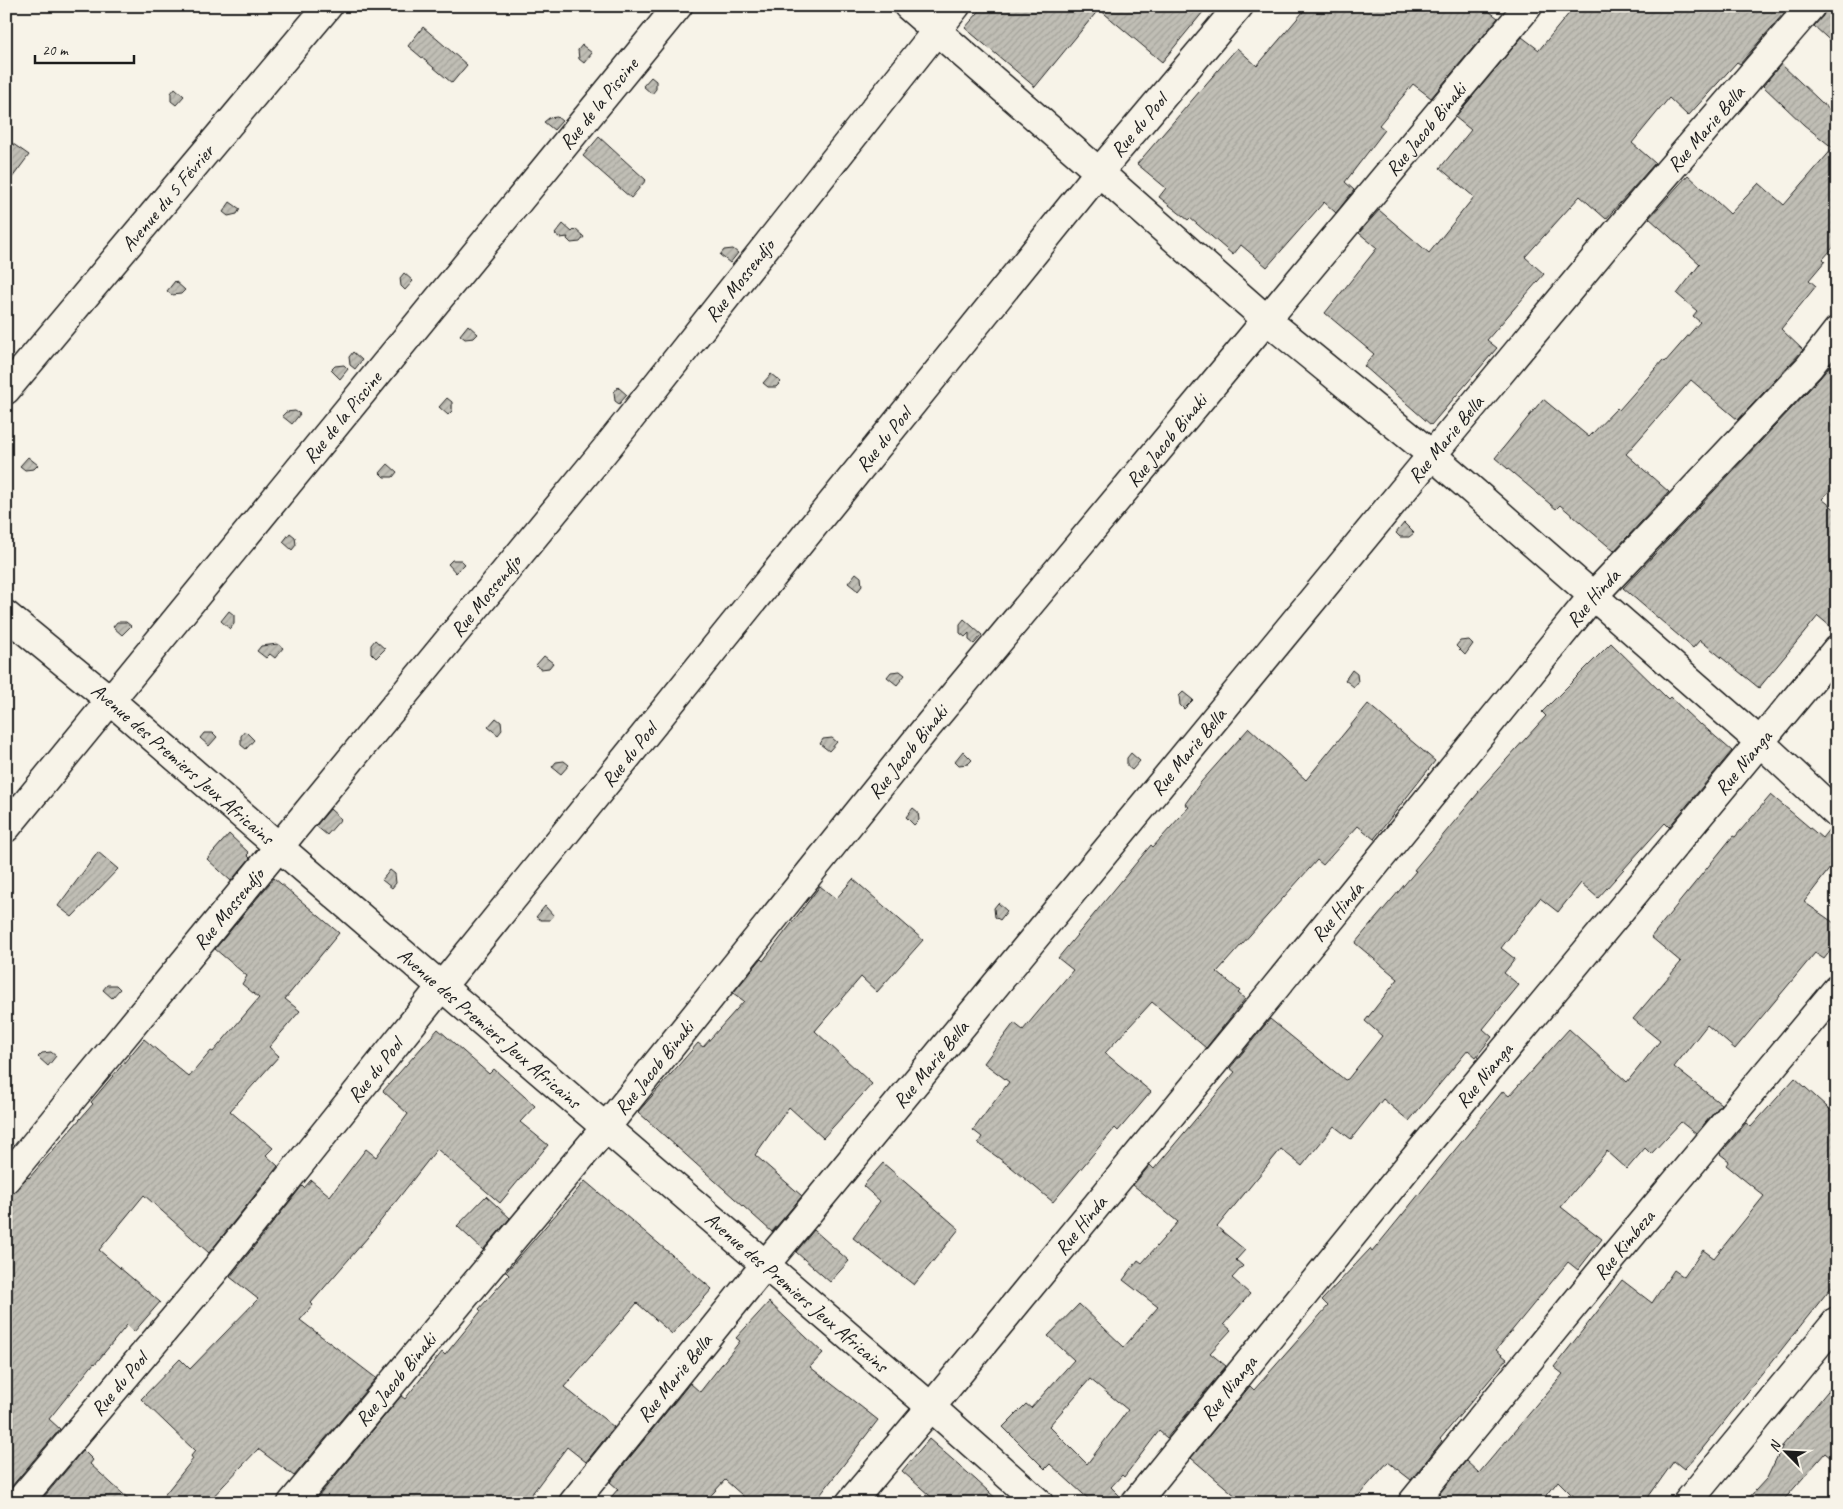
<svg xmlns="http://www.w3.org/2000/svg" width="1843" height="1509" font-family="Caveat,sans-serif">
	<defs>
		<pattern id="building-hatch" width="6" height="6" patternUnits="userSpaceOnUse" patternTransform="scale(1.25)"><rect width="6" height="6" fill="#c0beb5"/><path d="M-1 1l2-2M0 6l6-6M5 7l2-2" fill="none" stroke="#a4a39b"/></pattern>
	</defs>
	<rect width="100%" height="100%" fill="#f7f3e8"/>
	<filter id="ink" filterUnits="userSpaceOnUse"><feTurbulence type="fractalNoise" baseFrequency=".02" numOctaves="2"/><feDisplacementMap in="SourceGraphic" scale="10" xChannelSelector="R" yChannelSelector="G"/><feConvolveMatrix kernelMatrix="1 2 1 2 8 2 1 2 1" color-interpolation-filters="sRGB"/></filter>
	<g filter="url(#ink)">
		<path fill="url(#building-hatch)" stroke="#1c1c1c" fill-rule="evenodd" d="M 984,6 L 1208,6 L 1162,62 L 1099,9 L 1035,87 L 965,28 Z
			M 1308,6 L 1482,6 L 1498,18 L 1431,98 L 1413,84 L 1379,125 L 1385,130 L 1345,182 L 1354,190 L 1336,213 L 1324,202 L 1267,267 L 1241,245 L 1233,255 L 1190,218 L 1188,220 L 1159,197 L 1166,188 L 1137,164 L 1237,48 L 1257,66 Z
			M 1575,6 L 1790,6 L 1740,64 L 1737,62 L 1688,116 L 1669,98 L 1632,143 L 1655,163 L 1606,219 L 1580,196 L 1525,257 L 1544,274 L 1487,340 L 1497,348 L 1431,425 L 1364,366 L 1374,354 L 1325,313 L 1377,248 L 1359,233 L 1379,210 L 1429,253 L 1474,197 L 1440,168 L 1471,130 L 1455,117 L 1522,37 L 1539,50 Z
			M 1826,6 L 1837,6 L 1837,47 L 1814,26 L 1823,16 Z
			M 423,27 L 467,65 L 452,83 L 408,46 Z
			M 582,45 L 592,53 L 584,63 L 579,59 L 578,50 Z
			M 1781,64 L 1837,117 L 1837,243 L 1823,259 L 1825,261 L 1809,280 L 1816,286 L 1781,329 L 1803,350 L 1738,420 L 1691,380 L 1626,454 L 1669,492 L 1614,551 L 1560,505 L 1556,509 L 1495,458 L 1543,399 L 1589,437 L 1617,408 L 1619,410 L 1663,360 L 1665,362 L 1700,322 L 1693,316 L 1697,311 L 1677,294 L 1700,264 L 1649,218 L 1688,175 L 1730,214 L 1759,183 L 1784,205 L 1833,148 L 1804,125 L 1763,86 Z
			M 651,77 L 656,81 L 656,89 L 652,94 L 643,86 Z
			M 175,88 L 184,96 L 176,105 L 171,101 L 171,93 Z
			M 557,117 L 562,121 L 554,130 L 544,122 L 549,118 Z
			M 599,137 L 646,180 L 631,198 L 583,156 Z
			M 6,139 L 29,155 L 6,186 Z
			M 230,202 L 240,209 L 237,214 L 228,216 L 223,212 Z
			M 563,224 L 572,232 L 575,229 L 584,237 L 580,242 L 571,243 L 567,239 L 568,237 L 560,238 L 555,234 Z
			M 733,249 L 738,253 L 730,263 L 720,255 L 724,250 Z
			M 404,273 L 413,281 L 405,290 L 401,286 L 400,278 Z
			M 175,281 L 185,290 L 181,294 L 172,295 L 167,291 Z
			M 468,325 L 478,334 L 474,338 L 465,339 L 460,335 Z
			M 353,352 L 362,360 L 355,369 L 350,365 L 349,357 Z
			M 1837,357 L 1837,483 L 1822,499 L 1837,511 L 1837,632 L 1818,616 L 1759,688 L 1700,640 L 1693,648 L 1623,588 L 1820,378 Z
			M 344,365 L 348,369 L 340,379 L 331,370 L 335,366 Z
			M 771,374 L 781,382 L 776,387 L 768,387 L 763,383 Z
			M 618,387 L 627,395 L 619,404 L 615,401 L 614,392 Z
			M 447,398 L 452,402 L 452,411 L 448,415 L 439,407 Z
			M 295,411 L 300,414 L 292,424 L 282,416 L 286,412 Z
			M 28,457 L 38,465 L 34,469 L 25,470 L 20,466 Z
			M 388,464 L 397,472 L 393,477 L 384,477 L 380,473 Z
			M 1404,523 L 1414,533 L 1409,537 L 1400,537 L 1396,533 Z
			M 290,533 L 295,537 L 296,545 L 292,550 L 283,542 Z
			M 452,560 L 461,560 L 465,564 L 456,573 L 448,564 Z
			M 856,573 L 861,577 L 862,586 L 858,591 L 848,583 Z
			M 229,611 L 234,615 L 234,624 L 230,629 L 221,621 Z
			M 964,619 L 982,635 L 974,644 L 969,640 L 969,633 L 965,637 L 960,633 L 960,624 Z
			M 117,622 L 126,622 L 131,626 L 122,635 L 113,627 Z
			M 375,640 L 385,649 L 376,658 L 371,653 L 371,645 Z
			M 1469,640 L 1473,644 L 1465,655 L 1456,646 L 1460,641 Z
			M 1611,643 L 1668,699 L 1670,697 L 1700,725 L 1701,724 L 1732,751 L 1669,827 L 1665,823 L 1598,898 L 1581,883 L 1558,912 L 1540,898 L 1501,948 L 1515,959 L 1504,973 L 1519,985 L 1483,1029 L 1492,1037 L 1476,1057 L 1468,1050 L 1409,1121 L 1383,1099 L 1351,1139 L 1334,1126 L 1302,1166 L 1281,1149 L 1217,1227 L 1245,1250 L 1236,1260 L 1243,1266 L 1232,1278 L 1250,1294 L 1224,1324 L 1231,1330 L 1210,1353 L 1226,1366 L 1167,1438 L 1159,1431 L 1124,1477 L 1122,1475 L 1111,1487 L 1121,1497 L 1120,1503 L 1093,1503 L 1050,1464 L 1045,1469 L 1003,1427 L 1026,1404 L 1031,1408 L 1074,1360 L 1048,1336 L 1079,1304 L 1124,1347 L 1158,1307 L 1123,1280 L 1138,1260 L 1142,1263 L 1178,1222 L 1133,1185 L 1150,1165 L 1154,1169 L 1235,1072 L 1230,1068 L 1270,1019 L 1345,1080 L 1348,1079 L 1382,1036 L 1365,1021 L 1398,979 L 1355,943 L 1416,871 L 1414,870 L 1479,792 L 1478,791 L 1546,716 L 1542,712 ZM 1090,1379 L 1128,1410 L 1087,1464 L 1049,1426 Z
			M 278,644 L 283,648 L 275,658 L 270,654 L 266,658 L 257,651 L 261,646 Z
			M 544,656 L 553,663 L 549,668 L 541,669 L 536,665 Z
			M 1352,670 L 1357,674 L 1358,682 L 1354,687 L 1345,680 Z
			M 900,671 L 905,675 L 897,685 L 887,677 L 891,672 Z
			M 1183,692 L 1193,700 L 1184,709 L 1180,705 L 1179,696 Z
			M 1368,704 L 1435,761 L 1374,839 L 1358,826 L 1323,865 L 1317,860 L 1217,972 L 1240,991 L 1238,993 L 1245,999 L 1206,1048 L 1152,1002 L 1105,1053 L 1151,1092 L 1118,1131 L 1115,1128 L 1053,1202 L 1011,1167 L 978,1143 L 982,1137 L 973,1130 L 1009,1082 L 984,1063 L 1014,1023 L 1023,1030 L 1073,970 L 1058,958 L 1151,845 L 1153,847 L 1189,807 L 1185,804 L 1201,782 L 1249,728 L 1306,780 Z
			M 496,718 L 501,722 L 502,730 L 498,735 L 488,727 Z
			M 245,731 L 254,740 L 246,749 L 241,745 L 241,736 Z
			M 204,733 L 213,733 L 217,737 L 209,746 L 200,738 Z
			M 832,738 L 837,742 L 829,751 L 820,744 L 823,739 Z
			M 963,751 L 972,760 L 968,764 L 959,765 L 955,761 Z
			M 1131,753 L 1140,761 L 1132,770 L 1127,766 L 1127,758 Z
			M 564,761 L 569,765 L 561,774 L 552,767 L 556,762 Z
			M 1771,795 L 1822,838 L 1830,828 L 1837,829 L 1837,859 L 1804,902 L 1837,925 L 1837,942 L 1824,959 L 1815,953 L 1735,1049 L 1707,1025 L 1674,1067 L 1721,1104 L 1696,1134 L 1681,1122 L 1651,1154 L 1645,1148 L 1627,1169 L 1607,1151 L 1561,1207 L 1602,1239 L 1578,1270 L 1568,1262 L 1496,1350 L 1507,1359 L 1440,1439 L 1442,1441 L 1411,1480 L 1388,1462 L 1352,1503 L 1244,1503 L 1191,1458 L 1250,1386 L 1254,1390 L 1328,1306 L 1322,1300 L 1370,1249 L 1372,1252 L 1503,1091 L 1509,1096 L 1569,1029 L 1627,1082 L 1660,1041 L 1633,1019 L 1681,962 L 1651,937 L 1733,836 L 1735,837 Z
			M 913,808 L 918,812 L 919,820 L 914,825 L 906,817 Z
			M 330,809 L 341,819 L 327,835 L 316,826 Z
			M 229,834 L 249,853 L 247,855 L 250,858 L 231,881 L 207,859 Z
			M 98,852 L 118,869 L 72,917 L 58,906 Z
			M 390,870 L 395,874 L 396,883 L 392,888 L 382,880 Z
			M 274,878 L 339,933 L 285,999 L 300,1011 L 269,1047 L 279,1056 L 230,1111 L 273,1148 L 266,1155 L 278,1166 L 209,1253 L 144,1195 L 99,1250 L 160,1302 L 134,1332 L 127,1325 L 95,1364 L 94,1363 L 49,1419 L 60,1429 L 6,1493 L 6,1194 L 12,1193 L 28,1177 L 29,1178 L 93,1104 L 91,1102 L 144,1039 L 189,1077 L 211,1051 L 213,1052 L 259,998 L 242,984 L 247,976 L 215,949 Z
			M 853,879 L 923,940 L 877,992 L 861,977 L 815,1031 L 872,1084 L 823,1138 L 789,1107 L 755,1155 L 802,1196 L 772,1232 L 638,1112 L 698,1043 L 703,1047 L 744,1001 L 733,993 L 761,959 L 763,961 L 820,886 L 836,899 Z
			M 998,903 L 1007,911 L 1000,920 L 995,917 L 994,908 Z
			M 545,906 L 554,916 L 550,920 L 541,920 L 536,917 Z
			M 107,985 L 116,985 L 120,989 L 112,998 L 103,990 Z
			M 438,1029 L 489,1074 L 494,1069 L 535,1106 L 520,1122 L 548,1145 L 500,1203 L 437,1149 L 368,1237 L 311,1303 L 313,1305 L 300,1320 L 376,1378 L 294,1476 L 258,1449 L 207,1503 L 158,1503 L 193,1459 L 191,1456 L 195,1451 L 141,1399 L 180,1359 L 190,1369 L 258,1299 L 230,1277 L 302,1186 L 304,1188 L 311,1180 L 330,1196 L 366,1149 L 376,1157 L 408,1114 L 383,1091 Z
			M 51,1052 L 56,1056 L 48,1066 L 38,1057 L 42,1053 Z
			M 1795,1078 L 1837,1116 L 1837,1280 L 1699,1453 L 1684,1469 L 1674,1461 L 1644,1503 L 1583,1503 L 1571,1494 L 1558,1481 L 1541,1503 L 1439,1503 L 1435,1499 L 1466,1461 L 1479,1473 L 1563,1374 L 1554,1367 L 1622,1280 L 1652,1303 L 1674,1270 L 1684,1277 L 1703,1250 L 1714,1258 L 1764,1196 L 1726,1165 L 1729,1161 L 1720,1154 L 1746,1123 L 1751,1127 Z
			M 883,1163 L 959,1229 L 914,1285 L 853,1238 L 880,1201 L 863,1186 Z
			M 585,1181 L 712,1289 L 672,1334 L 637,1303 L 564,1387 L 614,1427 L 586,1462 L 567,1447 L 525,1503 L 313,1503 L 401,1396 L 405,1399 L 442,1352 L 445,1355 L 481,1311 L 479,1309 L 509,1275 L 506,1272 Z
			M 486,1196 L 510,1218 L 483,1250 L 457,1226 Z
			M 814,1230 L 849,1261 L 830,1282 L 796,1252 Z
			M 769,1302 L 823,1353 L 810,1367 L 878,1420 L 821,1494 L 814,1503 L 751,1503 L 725,1480 L 704,1503 L 606,1503 L 618,1489 L 610,1482 L 690,1383 L 700,1392 L 740,1341 L 736,1338 Z
			M 1837,1380 L 1837,1463 L 1825,1453 L 1781,1503 L 1744,1503 L 1767,1478 L 1783,1445 Z
			M 929,1439 L 976,1480 L 1001,1503 L 938,1503 L 902,1471 Z
			M 83,1450 L 93,1460 L 90,1464 L 133,1503 L 39,1503 Z"/>
		<g fill="none" stroke-linecap="round" stroke-linejoin="round">
			<defs>
				<g id="minor">
					<path d="M 908,6 L 1099,172 L 1267,320 L 1432,455 L 1760,742 L 1837,814"/>
					<path id="s1" d="M 6,615 L 110,700 L 279,847 L 931,1407 L 1039,1503"/>
					<path id="s2" d="M 6,828 L 678,6"/>
					<path id="s3" d="M 6,1179 L 610,444 L 956,6"/>
					<path id="s4" d="M 18,1503 L 211,1275 L 442,986 L 1099,172 L 1239,6"/>
					<path id="s5" d="M 292,1503 L 606,1127 L 923,732 L 1528,6"/>
					<path id="s6" d="M 573,1503 L 765,1265 L 1432,455 L 1642,202 L 1811,6"/>
					<path id="s7" d="M 850,1503 L 931,1407 L 1266,999 L 1592,597 L 1809,367 L 1837,331"/>
					<path id="s8" d="M 1135,1503 L 1410,1164 L 1837,649"/>
					<path id="s9" d="M 1412,1503 L 1604,1268 L 1837,989"/>
					<path d="M 1687,1503 L 1837,1321"/>
				</g>
				<g id="tertiary">
					<path id="s10" d="M 6,390 L 328,6"/>
				</g>
			</defs>
			<use href="#minor" stroke="#1c1c1c" stroke-width="31"/>
			<use href="#tertiary" stroke="#1c1c1c" stroke-width="31"/>
			<use href="#minor" stroke="#f7f3e8" stroke-width="28"/>
			<use href="#tertiary" stroke="#f7f3e8" stroke-width="28"/>
		</g>
	</g>
	<g text-anchor="middle" stroke-width="4.5" stroke-linejoin="round" paint-order="stroke">
		<g font-size="20" fill="#1c1c1c" stroke="#f7f3e8">
			<text dy="7" stroke="none"><textPath href="#s2" startOffset="936">Rue de la Piscine</textPath></text>
			<text dy="7" stroke="none"><textPath href="#s4" startOffset="1776">Rue du Pool</textPath></text>
			<text dy="7" stroke="none"><textPath href="#s6" startOffset="1781">Rue Marie Bella</textPath></text>
			<text dy="7" stroke="none"><textPath href="#s5" startOffset="1781">Rue Jacob Binaki</textPath></text>
			<text dy="7" stroke="none"><textPath href="#s10" startOffset="251">Avenue du 5 Février</textPath></text>
			<text dy="7" stroke="none"><textPath href="#s3" startOffset="1160">Rue Mossendjo</textPath></text>
			<text dy="7" stroke="none"><textPath href="#s2" startOffset="531">Rue de la Piscine</textPath></text>
			<text dy="7" stroke="none"><textPath href="#s4" startOffset="1371">Rue du Pool</textPath></text>
			<text dy="7" stroke="none"><textPath href="#s6" startOffset="1376">Rue Marie Bella</textPath></text>
			<text dy="7" stroke="none"><textPath href="#s5" startOffset="1376">Rue Jacob Binaki</textPath></text>
			<text dy="7" stroke="none"><textPath href="#s3" startOffset="755">Rue Mossendjo</textPath></text>
			<text dy="7" stroke="none"><textPath href="#s7" startOffset="1171">Rue Hinda</textPath></text>
			<text dy="7" stroke="none"><textPath href="#s6" startOffset="971">Rue Marie Bella</textPath></text>
			<text dy="7" stroke="none"><textPath href="#s5" startOffset="971">Rue Jacob Binaki</textPath></text>
			<text dy="7" stroke="none"><textPath href="#s4" startOffset="966">Rue du Pool</textPath></text>
			<text dy="7" stroke="none"><textPath href="#s8" startOffset="958">Rue Nianga</textPath></text>
			<text dy="7" stroke="none"><textPath href="#s1" startOffset="231">Avenue des Premiers Jeux Africains</textPath></text>
			<text dy="7" stroke="none"><textPath href="#s3" startOffset="350">Rue Mossendjo</textPath></text>
			<text dy="7" stroke="none"><textPath href="#s7" startOffset="766">Rue Hinda</textPath></text>
			<text dy="7" stroke="none"><textPath href="#s1" startOffset="636">Avenue des Premiers Jeux Africains</textPath></text>
			<text dy="7" stroke="none"><textPath href="#s6" startOffset="566">Rue Marie Bella</textPath></text>
			<text dy="7" stroke="none"><textPath href="#s5" startOffset="566">Rue Jacob Binaki</textPath></text>
			<text dy="7" stroke="none"><textPath href="#s4" startOffset="561">Rue du Pool</textPath></text>
			<text dy="7" stroke="none"><textPath href="#s8" startOffset="552">Rue Nianga</textPath></text>
			<text dy="7" stroke="none"><textPath href="#s7" startOffset="361">Rue Hinda</textPath></text>
			<text dy="7" stroke="none"><textPath href="#s9" startOffset="334">Rue Kimbeza</textPath></text>
			<text dy="7" stroke="none"><textPath href="#s1" startOffset="1041">Avenue des Premiers Jeux Africains</textPath></text>
			<text dy="7" stroke="none"><textPath href="#s6" startOffset="161">Rue Marie Bella</textPath></text>
			<text dy="7" stroke="none"><textPath href="#s5" startOffset="161">Rue Jacob Binaki</textPath></text>
			<text dy="7" stroke="none"><textPath href="#s4" startOffset="156">Rue du Pool</textPath></text>
			<text dy="7" stroke="none"><textPath href="#s8" startOffset="148">Rue Nianga</textPath></text>
		</g>
	</g>
	<rect width="1843" height="1509" fill="none" stroke="#f7f3e8" stroke-width="25"/>
	<rect x="12" y="12" width="1818" height="1484" fill="none" stroke="#1c1c1c" stroke-width="2" filter="url(#ink)"/>
	<g transform="translate(1786 1452) rotate(294)" stroke="#f7f3e8" stroke-width="4" paint-order="stroke">
	<path d="M0-4L9 19L0 12L-9 19Z" fill="#1c1c1c"/>
	<text y="-8" font-size="14" font-weight="bold" text-anchor="middle" fill="#1c1c1c">N</text>
	</g>
	<path d="M35 55v8h99v-8" fill="none" stroke="#1c1c1c" stroke-width="2.5"/>
	<text x="42" y="55" font-size="15" fill="#1c1c1c" stroke="#f7f3e8" stroke-width="4" paint-order="stroke">20 m</text>
</svg>
